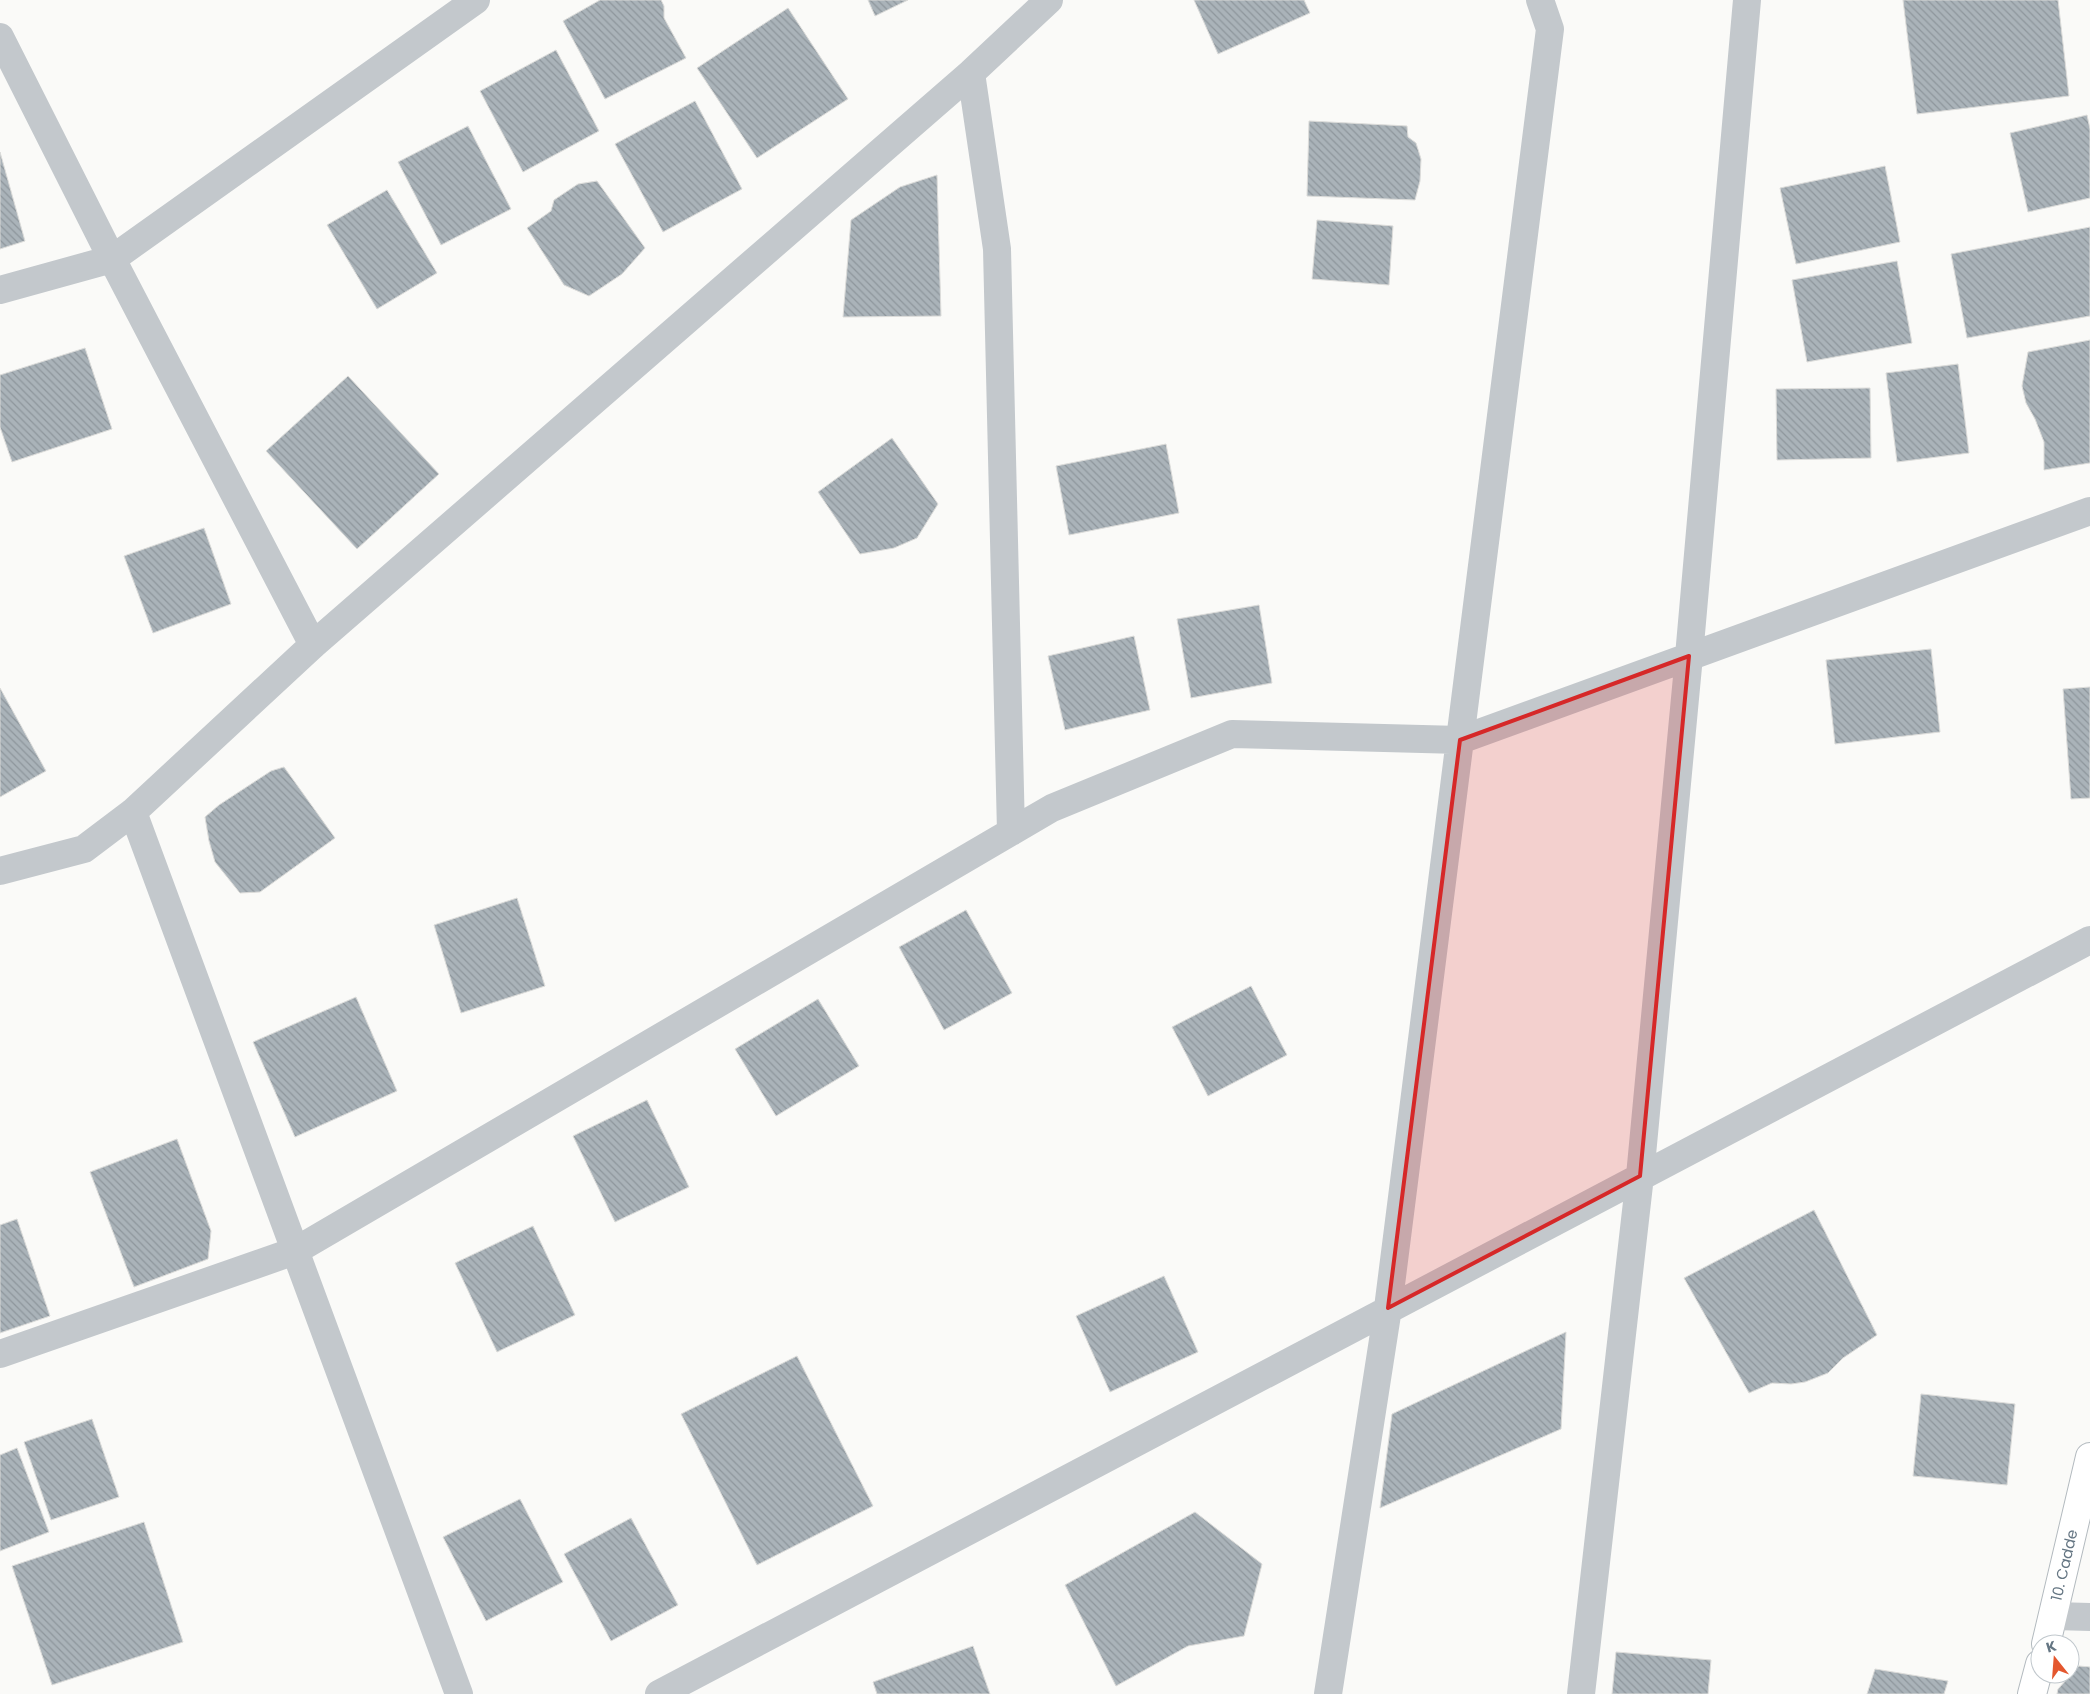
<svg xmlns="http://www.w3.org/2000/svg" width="2090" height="1694" font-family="Poppins,sans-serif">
	<defs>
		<pattern id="building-back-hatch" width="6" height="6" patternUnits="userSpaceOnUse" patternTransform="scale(1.25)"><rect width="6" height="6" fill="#aab3b9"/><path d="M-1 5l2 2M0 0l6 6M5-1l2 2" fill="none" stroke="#8e969c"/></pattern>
	</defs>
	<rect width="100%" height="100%" fill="#fafaf8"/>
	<path fill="url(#building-back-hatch)" stroke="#dcdcda" d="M 600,0 L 661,0 L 664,6 L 664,18 L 686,58 L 605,99 L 563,21 Z
		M 868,0 L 908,0 L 875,16 Z
		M 1194,0 L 1304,0 L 1310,13 L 1218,54 Z
		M 1903,0 L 2058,0 L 2069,96 L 1917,114 Z
		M 788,8 L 848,99 L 757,158 L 697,68 Z
		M 556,50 L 599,131 L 523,172 L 480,91 Z
		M 695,101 L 742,189 L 663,232 L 615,144 Z
		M 2087,115 L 2090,129 L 2090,198 L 2028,212 L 2010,133 Z
		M 1309,121 L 1407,126 L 1408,137 L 1416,143 L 1421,159 L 1420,181 L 1415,200 L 1307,196 Z
		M 468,126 L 511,209 L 441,245 L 398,162 Z
		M 0,152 L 25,241 L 0,249 Z
		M 1885,166 L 1900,242 L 1796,264 L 1780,188 Z
		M 937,175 L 941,316 L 843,317 L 851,220 L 900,187 Z
		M 597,181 L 645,248 L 622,274 L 589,296 L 564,285 L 527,228 L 551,211 L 554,200 L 578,184 Z
		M 387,190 L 437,273 L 377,309 L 327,225 Z
		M 1317,220 L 1393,226 L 1389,285 L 1312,279 Z
		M 2090,227 L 2090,316 L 1967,338 L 1951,254 Z
		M 1897,261 L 1912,343 L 1807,362 L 1792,280 Z
		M 2090,340 L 2090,463 L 2044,470 L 2044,442 L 2035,419 L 2026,403 L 2022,386 L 2028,352 Z
		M 85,348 L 112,429 L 12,462 L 0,427 L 0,375 Z
		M 1958,364 L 1969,453 L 1897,462 L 1886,373 Z
		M 348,376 L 439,474 L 357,549 L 266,451 Z
		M 1870,388 L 1871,458 L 1777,460 L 1776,389 Z
		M 892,438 L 938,504 L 917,538 L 894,548 L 860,554 L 818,492 Z
		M 1166,444 L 1179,513 L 1069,535 L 1056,466 Z
		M 204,528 L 231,604 L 153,633 L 124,556 Z
		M 1259,605 L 1272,683 L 1191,698 L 1177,619 Z
		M 1134,636 L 1150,710 L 1065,730 L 1048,656 Z
		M 1931,649 L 1940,732 L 1835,744 L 1826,660 Z
		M 2090,687 L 2090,798 L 2071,799 L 2063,689 Z
		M 0,688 L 46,771 L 0,797 Z
		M 284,767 L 335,838 L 260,892 L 240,893 L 215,862 L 209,841 L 205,817 L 219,805 L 271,771 Z
		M 517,898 L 545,986 L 461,1013 L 434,925 Z
		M 966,910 L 1012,993 L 944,1030 L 899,947 Z
		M 1251,986 L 1287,1055 L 1208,1096 L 1172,1027 Z
		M 356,997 L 397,1091 L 295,1137 L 253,1042 Z
		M 818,999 L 859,1066 L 776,1116 L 735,1049 Z
		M 647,1100 L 689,1187 L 615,1222 L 573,1136 Z
		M 177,1139 L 211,1231 L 208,1259 L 134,1287 L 90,1172 Z
		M 1814,1210 L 1877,1335 L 1843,1358 L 1828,1373 L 1805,1382 L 1791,1384 L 1772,1383 L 1749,1393 L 1684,1278 Z
		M 17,1219 L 50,1316 L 0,1333 L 0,1225 Z
		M 533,1226 L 575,1315 L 497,1352 L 455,1263 Z
		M 1164,1276 L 1198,1352 L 1110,1392 L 1076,1316 Z
		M 1566,1332 L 1561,1429 L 1380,1508 L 1392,1414 Z
		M 797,1356 L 873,1506 L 757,1565 L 681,1414 Z
		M 1921,1394 L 2015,1404 L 2007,1485 L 1913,1476 Z
		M 92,1419 L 119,1497 L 51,1520 L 24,1442 Z
		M 17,1448 L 49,1532 L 0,1551 L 0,1455 Z
		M 520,1499 L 563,1582 L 486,1621 L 443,1537 Z
		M 1195,1512 L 1262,1564 L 1244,1636 L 1188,1646 L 1116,1686 L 1065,1585 Z
		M 631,1518 L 678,1605 L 611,1641 L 564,1554 Z
		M 144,1522 L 183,1642 L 52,1685 L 12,1566 Z
		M 973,1646 L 990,1694 L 877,1694 L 873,1682 Z
		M 1616,1652 L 1711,1660 L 1708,1694 L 1612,1694 Z
		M 2079,1666 L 2090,1667 L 2090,1694 L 2057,1694 L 2058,1689 Z
		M 1875,1669 L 1948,1681 L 1944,1694 L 1867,1694 Z"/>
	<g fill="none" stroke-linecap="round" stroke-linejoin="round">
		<defs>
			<g id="secondary">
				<path id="s1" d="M 2046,1644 L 2090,1457"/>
				<path d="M 2032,1694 L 2040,1664"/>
			</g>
		</defs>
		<use href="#secondary" stroke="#b3babf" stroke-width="30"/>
		<path stroke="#c3c8cc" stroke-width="28" d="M 0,37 L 112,259 L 313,645
			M 971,73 L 997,249 L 1011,832
			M 0,290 L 112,259 L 476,0
			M 133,812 L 459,1694
			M 0,871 L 84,849 L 133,812 L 313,645 L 971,73 L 1049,0
			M 0,1354 L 295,1251 L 1052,808 L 1232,734 L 1460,740 L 2090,511
			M 2054,1616 L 2090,1617
			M 659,1694 L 2090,940
			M 1328,1694 L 1388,1308 L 1550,29 L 1540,0
			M 1581,1694 L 1640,1176 L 1689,656 L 1747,0"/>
		<use href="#secondary" stroke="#fff" stroke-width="28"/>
	</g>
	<path fill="#d62828" fill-opacity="0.2" stroke="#d62828" stroke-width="4" stroke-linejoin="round" d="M 1689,656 L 1640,1176 L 1388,1308 L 1460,740 Z"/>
	<g text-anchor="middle" stroke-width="5" stroke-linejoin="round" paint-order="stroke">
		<g font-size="15" fill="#657683" stroke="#fff">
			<text dy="5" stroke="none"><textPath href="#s1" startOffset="81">10. Cadde</textPath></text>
		</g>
	</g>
	<g transform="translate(2055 1659) rotate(343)"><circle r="24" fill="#ffffff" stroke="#c1c8cd"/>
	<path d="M0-4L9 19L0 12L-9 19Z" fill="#e4572e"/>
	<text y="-8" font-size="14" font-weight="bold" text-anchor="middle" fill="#657683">K</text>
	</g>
</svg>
